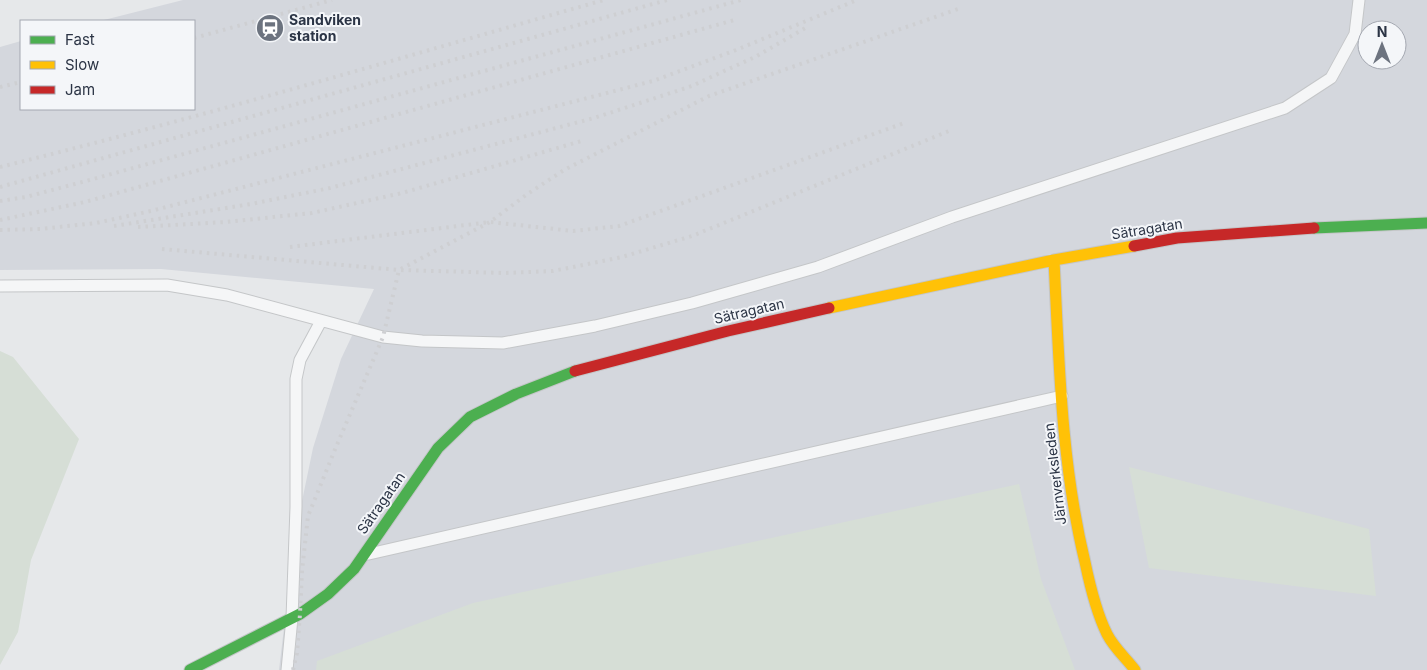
<svg xmlns="http://www.w3.org/2000/svg" width="1427" height="670" font-family="Inter,sans-serif">
	<rect width="100%" height="100%" fill="#e6e8ea"/>
	<path fill="#d4d7dd" fill-rule="evenodd" d="M 183,0 L 1427,0 L 1427,670 L 279,670 L 295,535 L 313,448 L 341,359 L 374,289 L 161,269 L 0,270 L 0,47 L 21,41 L 21,109 L 194,109 L 194,21 L 100,21 ZM 1367,30 L 1397,30 L 1397,60 L 1367,60 Z"/>
	<path fill="#d6ded6" d="M 0,351 L 13,357 L 79,439 L 31,560 L 18,632 L 0,665 Z
		M 1129,467 L 1369,529 L 1376,596 L 1149,568 Z
		M 1019,484 L 1041,579 L 1075,670 L 316,670 L 317,661 L 473,603 Z"/>
	<g fill="none" stroke-linecap="round" stroke-linejoin="round">
		<defs>
			<path id="lane" d="M 0,286 L 167,285 L 227,295 L 383,337 L 422,341 L 503,343 L 595,326 L 692,303 L 818,267 L 952,217 L 1285,108 L 1331,78 L 1355,34 L 1359,0
				M 369,554 L 1062,396
				M 287,670 L 292,618 L 296,507 L 296,379 L 300,360 L 321,321"/>
			<path id="fast" d="M 1314,228 L 1427,223
				M 190,670 L 300,614 L 328,594 L 354,569 L 438,448 L 470,417 L 516,394 L 575,371"/>
			<path id="slow" d="M 1054,260 C 1059,361 1061,463 1085,562 C 1090,586 1096,612 1107,634 C 1114,648 1126,658 1135,670
				M 829,308 L 1054,260 L 1134,246"/>
			<path id="jam" d="M 1134,246 L 1177,238 L 1314,228
				M 575,371 L 728,331 L 829,308"/>
		</defs>
		<use href="#lane" stroke="#c4c6c8" stroke-width="13"/>
		<use href="#fast" stroke="#c4c6c8" stroke-width="13"/>
		<use href="#slow" stroke="#c4c6c8" stroke-width="13"/>
		<use href="#jam" stroke="#c4c6c8" stroke-width="13"/>
		<use href="#lane" stroke="#f5f6f7" stroke-width="11"/>
		<use href="#fast" stroke="#4caf50" stroke-width="11"/>
		<use href="#slow" stroke="#ffc107" stroke-width="11"/>
		<use href="#jam" stroke="#c62828" stroke-width="11"/>
		<path stroke="#cecfd2" stroke-width="4" stroke-dasharray="2.5 5" stroke-linecap="butt" d="M 194,38 L 332,0
			M 0,87 L 21,82
			M 0,167 C 203,117 403,57 604,0
			M 0,187 L 667,0
			M 0,201 L 26,197 L 86,181 L 741,0
			M 0,220 L 85,202 L 738,19
			M 114,226 L 251,204 L 330,188 L 594,118 L 692,86 L 711,77 L 755,57 L 809,26
			M 138,227 L 226,222 L 312,213 L 402,193 L 585,140
			M 0,230 L 40,229 L 96,223 L 151,211 L 653,81 L 736,50 L 857,0
			M 290,247 L 490,222 L 573,231 L 619,226 L 907,122
			M 162,249 L 399,270 L 505,273 L 553,271 L 622,257 L 692,236 L 949,131
			M 293,670 L 297,653 L 300,614 L 302,571 L 308,516 L 336,447 L 383,337 L 399,270 L 490,222 L 526,195 L 564,170 L 709,96 L 958,9"/>
	</g>
	<defs>
		<symbol id="station-disc" viewBox="-11 -11 22 22"><circle r="9.5" fill="#6c737f" stroke="#f4f6f9"/><path d="M-3-6H3Q5-6 5-4V2Q5 4 3 4L4.5 6H3L1.5 4h-3L-3 6H-4.5L-3 4Q-5 4-5 2V-4Q-5-6-3-6ZM-3.5-4v3h7v-3ZM-3.5 1v1.5H-2V1ZM2 1v1.5H3.5V1Z" fill="#fff"/></symbol>
	</defs>
	<g fill-rule="evenodd">
		<use href="#station-disc" x="254" y="12" width="32" height="32"/>
	</g>
	<g text-anchor="middle" stroke-width="4" stroke-linejoin="round" paint-order="stroke">
		<g font-size="14" font-weight="bold" fill="#2b3445" stroke="#f4f6f9" text-anchor="start">
			<text x="289" y="25">Sandviken<tspan x="289" dy="16">station</tspan></text>
		</g>
		<g font-size="14" fill="#2b3445" stroke="#f4f6f9">
			<text transform="translate(1147 229) rotate(-9)" y="5">Sätragatan</text>
			<text transform="translate(749 311) rotate(-13)" y="5">Sätragatan</text>
			<text transform="translate(1055 474) rotate(-97)" y="5">Järnverksleden</text>
			<text transform="translate(381 503) rotate(-55)" y="5">Sätragatan</text>
		</g>
	</g>
	<rect x="20" y="20" width="175" height="90" fill="#f4f6f9" stroke="#a4a8b1"/>
	<rect x="30" y="36" width="25" height="8" fill="#4caf50" stroke="#a4a8b1"/>
	<text x="65" y="45" font-size="15" fill="#2b3445">Fast</text>
	<rect x="30" y="61" width="25" height="8" fill="#ffc107" stroke="#a4a8b1"/>
	<text x="65" y="70" font-size="15" fill="#2b3445">Slow</text>
	<rect x="30" y="86" width="25" height="8" fill="#c62828" stroke="#a4a8b1"/>
	<text x="65" y="95" font-size="15" fill="#2b3445">Jam</text>
	<g transform="translate(1382 45)"><circle r="24" fill="#f4f6f9" stroke="#a4a8b1"/>
	<path d="M0-4L9 19L0 12L-9 19Z" fill="#6c737f"/>
	<text y="-8" font-size="14" font-weight="bold" text-anchor="middle" fill="#2b3445">N</text>
	</g>
</svg>
